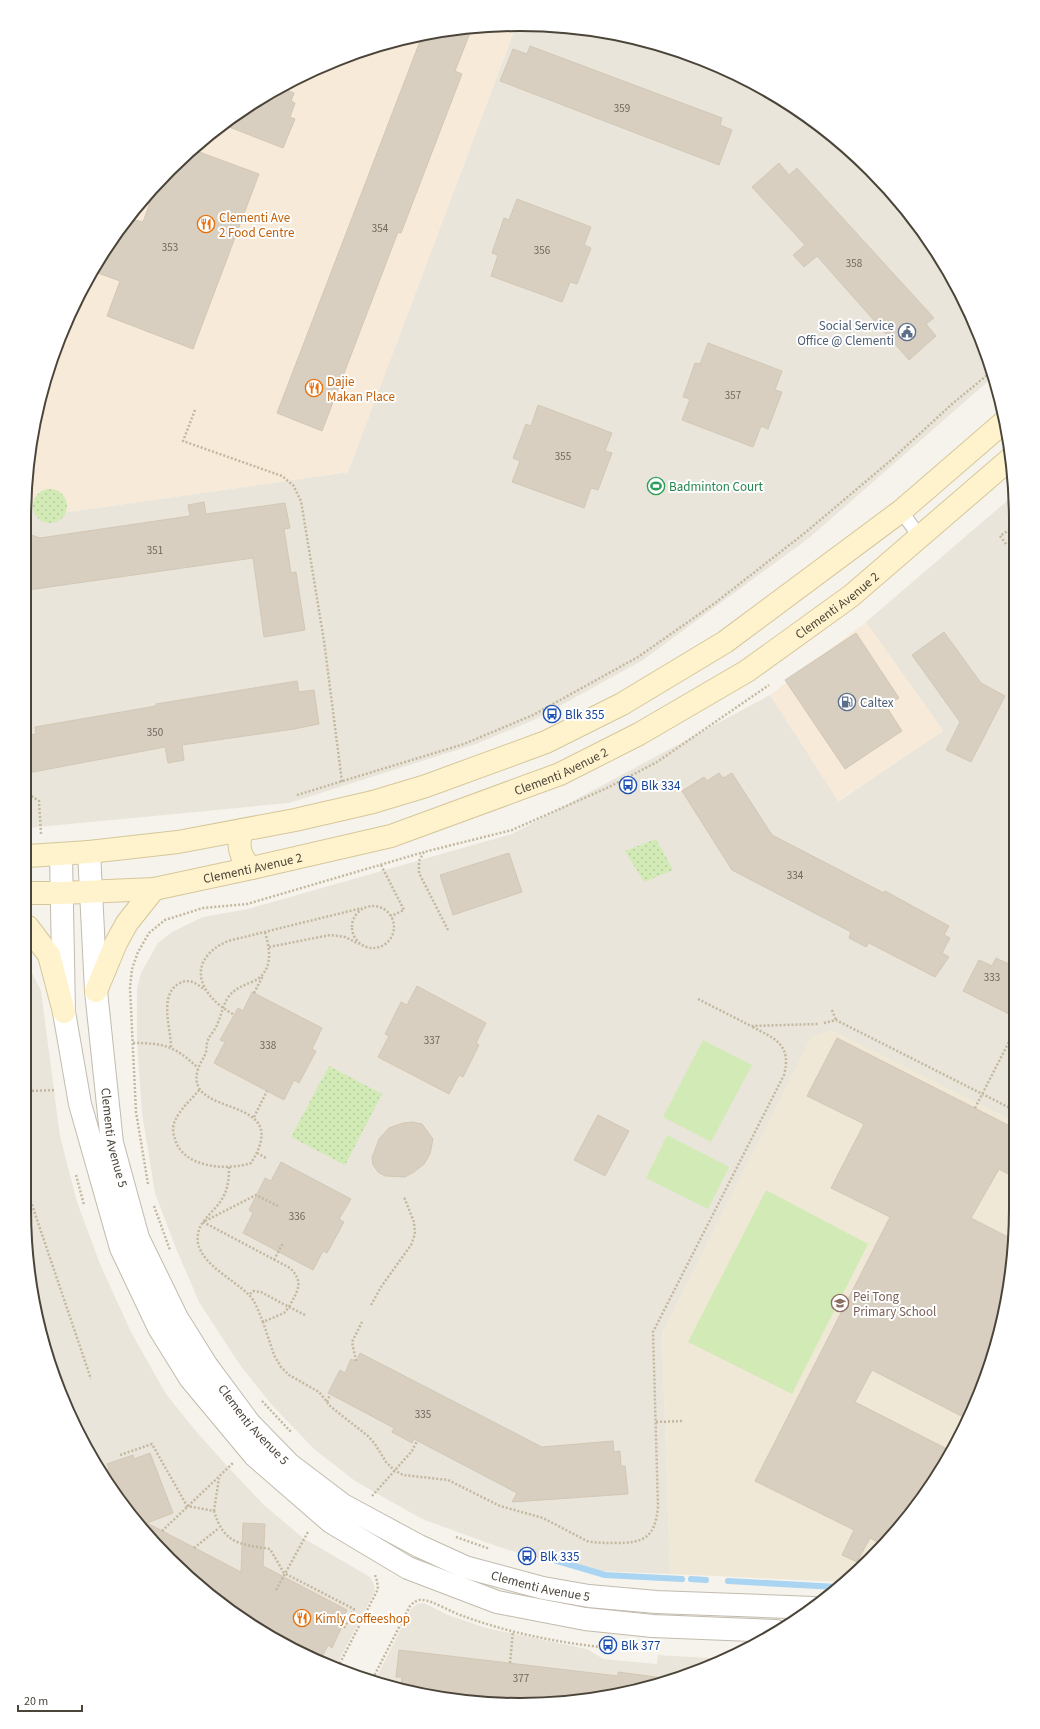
<svg xmlns="http://www.w3.org/2000/svg" width="1040" height="1729" font-family="'Source Sans 3',sans-serif">
	<defs>
		<pattern id="grass-dots" width="8" height="8" patternUnits="userSpaceOnUse"><rect width="8" height="8" fill="#d2eab5"/><path d="M2 2h.1M6 6h.1" fill="none" stroke="#b6ca9c" stroke-width="1.8" stroke-linecap="round"/></pattern>
	</defs>
	<rect width="100%" height="100%" fill="#f6f3ec"/>
	<path fill="#eae5da" d="M 552,25 L 648,41 L 739,75 L 822,126 L 893,193 L 950,272 L 993,377 L 809,538 L 643,660 L 536,719 L 476,744 L 289,803 L 28,828 L 28,504 L 54,514 L 348,472 L 516,26 Z
		M 1015,494 L 1012,1121 L 831,1030 L 662,1333 L 670,1574 L 577,1570 L 499,1547 L 422,1519 L 355,1481 L 314,1449 L 271,1404 L 240,1365 L 199,1302 L 175,1246 L 155,1193 L 142,1113 L 137,1042 L 137,989 L 141,973 L 158,943 L 172,932 L 203,917 L 248,909 L 512,834 L 770,695 L 839,801 L 943,731 L 866,622 Z
		M 28,965 L 41,991 L 60,1136 L 77,1202 L 100,1264 L 131,1332 L 166,1394 L 195,1430 L 228,1467 L 264,1505 L 303,1538 L 370,1577 L 374,1584 L 375,1591 L 336,1666 L 244,1621 L 169,1560 L 126,1511 L 75,1429 L 50,1368 L 28,1274 Z
		M 424,1603 L 448,1615 L 486,1628 L 587,1649 L 603,1659 L 657,1664 L 658,1655 L 726,1659 L 679,1679 L 585,1701 L 520,1705 L 423,1696 L 374,1682 L 411,1609 L 417,1604 Z"/>
	<path fill="#f7ead8" d="M 516,26 L 348,472 L 54,514 L 28,504 L 28,455 L 62,330 L 126,218 L 193,147 L 272,91 L 360,50 L 455,28 Z
		M 866,622 L 943,731 L 838,801 L 770,695 Z"/>
	<path fill="#efe8d6" d="M 831,1030 L 1012,1121 L 1012,1274 L 978,1399 L 914,1511 L 842,1582 L 670,1574 L 662,1333 L 811,1037 Z"/>
	<path fill="url(#grass-dots)" d="M33 506a17 17 0 1 1 34 0a17 17 0 1 1-34 0Z
		M 656,839 L 673,870 L 644,882 L 625,851 Z
		M 329,1066 L 382,1094 L 345,1165 L 291,1137 Z"/>
	<path fill="#d2eab5" d="M 703,1040 L 752,1065 L 711,1142 L 663,1117 Z
		M 667,1135 L 729,1167 L 708,1209 L 646,1178 Z
		M 766,1190 L 868,1244 L 792,1394 L 688,1342 Z"/>
	<g fill="none" stroke-linecap="round" stroke-linejoin="round">
		<path stroke="#a9d4f2" stroke-width="6" d="M 544,1557 L 605,1575 L 682,1579
			M 691,1579 L 706,1580
			M 728,1581 L 837,1587"/>
	</g>
	<path fill="#d8cfc1" stroke="#d3c7b4" d="M 455,28 L 472,28 L 455,71 L 462,74 L 401,233 L 398,232 L 322,431 L 277,413 L 422,36 Z
		M 530,46 L 722,118 L 720,125 L 732,130 L 719,165 L 500,81 L 513,49 L 527,54 Z
		M 279,87 L 294,93 L 291,101 L 295,103 L 290,117 L 295,119 L 283,148 L 224,125 Z
		M 191,149 L 259,174 L 193,349 L 107,316 L 120,281 L 95,272 L 126,218 L 143,222 L 156,186 Z
		M 779,163 L 789,175 L 797,168 L 934,318 L 926,324 L 936,336 L 909,360 L 817,256 L 804,267 L 793,255 L 805,245 L 752,187 Z
		M 517,199 L 591,227 L 584,245 L 591,248 L 577,284 L 570,282 L 562,302 L 491,276 L 498,255 L 492,253 L 504,218 L 509,220 Z
		M 708,343 L 782,371 L 775,390 L 782,392 L 768,429 L 761,426 L 753,447 L 682,420 L 690,399 L 683,397 L 695,363 L 700,364 Z
		M 538,405 L 612,433 L 605,451 L 612,453 L 598,490 L 591,488 L 584,508 L 512,482 L 520,461 L 513,458 L 526,424 L 531,426 Z
		M 204,502 L 206,514 L 285,503 L 290,528 L 284,529 L 291,573 L 296,572 L 305,630 L 264,637 L 253,558 L 28,590 L 28,534 L 40,538 L 190,516 L 188,505 Z
		M 944,632 L 981,683 L 1005,696 L 971,762 L 946,750 L 960,722 L 912,655 Z
		M 856,633 L 899,698 L 886,706 L 902,731 L 845,769 L 785,680 Z
		M 297,681 L 299,692 L 314,690 L 319,724 L 294,729 L 182,745 L 184,760 L 168,763 L 165,747 L 28,773 L 28,735 L 36,734 L 35,727 L 156,706 L 156,704 Z
		M 719,773 L 723,778 L 732,773 L 772,835 L 884,893 L 885,891 L 949,926 L 944,935 L 950,938 L 942,953 L 949,957 L 935,977 L 869,943 L 866,947 L 849,938 L 851,932 L 732,870 L 682,791 L 704,777 L 707,781 Z
		M 509,853 L 522,892 L 453,915 L 440,875 Z
		M 996,958 L 1013,966 L 1013,1016 L 963,991 L 979,960 L 992,966 Z
		M 417,986 L 486,1023 L 476,1043 L 479,1045 L 463,1077 L 459,1075 L 449,1094 L 378,1057 L 389,1036 L 385,1034 L 401,1002 L 407,1005 Z
		M 252,992 L 322,1028 L 312,1049 L 316,1051 L 299,1083 L 294,1080 L 284,1100 L 214,1063 L 225,1042 L 220,1040 L 238,1008 L 243,1011 Z
		M 837,1038 L 1012,1127 L 1012,1176 L 999,1169 L 971,1218 L 1012,1239 L 1012,1274 L 978,1399 L 967,1419 L 872,1370 L 855,1402 L 949,1450 L 914,1511 L 881,1544 L 870,1538 L 857,1562 L 842,1555 L 854,1530 L 755,1481 L 890,1217 L 831,1188 L 864,1124 L 807,1096 Z
		M 598,1115 L 629,1131 L 605,1176 L 574,1160 Z
		M 412,1122 L 422,1124 L 433,1139 L 430,1154 L 424,1164 L 414,1172 L 405,1177 L 385,1176 L 378,1172 L 373,1165 L 372,1158 L 379,1139 L 389,1128 L 403,1123 Z
		M 281,1162 L 351,1199 L 339,1219 L 344,1222 L 327,1253 L 323,1251 L 313,1270 L 243,1233 L 253,1213 L 249,1210 L 265,1178 L 271,1181 Z
		M 360,1353 L 542,1447 L 613,1441 L 614,1452 L 620,1451 L 621,1466 L 625,1466 L 628,1494 L 512,1502 L 517,1493 L 414,1439 L 412,1443 L 392,1432 L 394,1428 L 328,1393 L 340,1370 L 345,1373 L 351,1359 L 356,1361 Z
		M 150,1453 L 173,1513 L 147,1523 L 241,1572 L 243,1523 L 265,1524 L 263,1566 L 347,1610 L 340,1623 L 343,1624 L 332,1648 L 328,1645 L 321,1659 L 244,1621 L 169,1560 L 126,1511 L 102,1471 L 109,1469 L 107,1464 L 133,1455 L 134,1459 Z
		M 399,1650 L 618,1676 L 618,1672 L 671,1679 L 671,1681 L 585,1701 L 520,1705 L 423,1696 L 401,1689 L 402,1677 L 396,1677 Z"/>
	<g fill="none" stroke-linecap="round" stroke-linejoin="round">
		<defs>
			<path id="service" d="M 901,511 L 920,537"/>
			<g id="minor">
				<path id="s1" d="M 89,852 L 96,991 L 112,1143 L 138,1238 L 177,1318 L 207,1366 L 250,1424 L 289,1464 L 343,1505 L 419,1546 L 465,1567 L 543,1588 L 589,1596 L 656,1602 L 814,1608"/>
				<path d="M 61,855 L 64,1012 L 80,1104 L 121,1248 L 159,1328 L 190,1378 L 255,1456 L 331,1522 L 408,1568 L 497,1602 L 585,1619 L 653,1626 L 776,1631"/>
			</g>
			<g id="secondary">
				<path d="M 243,830 C 236,844 240,859 252,868"/>
				<path d="M 28,856 L 89,852 L 178,842 L 295,820 L 373,802 L 426,786 L 546,742 L 622,704 L 725,642 L 901,511 L 1004,422"/>
				<path id="s2" d="M 28,893 L 61,893 L 154,889 L 252,868 L 391,836 L 560,774 L 639,734 L 747,671 L 851,596 L 1010,459"/>
				<path d="M 28,927 L 49,955 L 64,1012"/>
				<path d="M 96,991 L 116,943 L 127,923 L 154,889"/>
			</g>
		</defs>
		<use href="#service" stroke="#c2bbae" stroke-width="15"/>
		<use href="#minor" stroke="#c2bbae" stroke-width="24"/>
		<use href="#secondary" stroke="#d6c79b" stroke-width="24"/>
		<path stroke="#c4b79f" stroke-width="2.5" stroke-dasharray="2 2" stroke-linecap="butt" d="M 195,410 L 183,441 L 282,476 L 293,485 L 301,501 L 324,641 L 342,782
			M 1006,544 L 1000,536 L 1015,526
			M 28,794 L 39,801 L 41,834
			M 297,795 L 464,744 L 533,715 L 638,657 L 715,603 L 806,532 L 890,461 L 952,404 L 991,372
			M 381,865 L 404,910 L 391,916
			M352 927a21 21 0 1 1 42 0a21 21 0 1 1-42 0Z
			M 448,930 L 419,873 L 419,861 L 424,852 L 512,830 L 607,788 L 657,762 L 769,685
			M 269,947 L 330,935 L 345,937 L 359,944
			M 254,993 L 263,976
			M 698,999 L 751,1026 L 818,1024
			M 832,1010 L 836,1020
			M 233,1014 C 198,995 185,960 228,941 L 362,908
			M 824,1023 L 836,1020 L 1012,1109
			M 133,1043 C 164,1043 175,1046 198,1068
			M 171,1047 C 171,1028 158,994 180,983 C 190,978 197,984 205,990
			M 199,1090 C 192,1099 179,1110 175,1121 C 172,1126 173,1134 175,1139 C 183,1168 227,1171 251,1163 C 296,1092 182,1120 198,1069 C 200,1063 204,1058 206,1052 C 207,1048 206,1044 208,1040 C 210,1035 215,1030 217,1025 C 221,1016 222,1008 227,999 C 234,988 243,986 254,981 C 274,971 270,949 265,932
			M 28,1091 L 56,1090
			M 975,1108 L 1013,1034
			M 254,1117 L 267,1091
			M 257,1153 L 266,1158
			M 229,1167 C 229,1179 228,1189 222,1199 C 215,1211 200,1220 198,1234 C 193,1261 234,1279 249,1295 C 256,1302 259,1313 263,1322
			M 76,1175 L 84,1205
			M 148,1184 L 136,1112 L 130,988 L 132,969 L 138,952 L 149,933 L 165,920 L 203,908 L 247,904 L 424,852
			M 28,1193 L 91,1379
			M 154,1206 L 170,1250
			M 205,1221 L 256,1195 L 278,1206
			M 203,1222 L 290,1268 C 305,1283 297,1291 289,1307 L 261,1292 L 253,1291 L 249,1295
			M 274,1260 L 283,1243
			M 371,1305 L 381,1287 L 411,1245 L 415,1234 L 414,1222 L 404,1197
			M 305,1315 L 289,1307 L 284,1313 L 263,1322 L 274,1355 L 281,1367 L 289,1375 L 319,1392 L 331,1407 L 368,1436 L 375,1444 L 386,1462 L 394,1470 L 403,1475 L 448,1480 L 500,1506 L 543,1518 L 587,1541 C 596,1543 605,1543 615,1543 C 644,1543 655,1538 658,1507 L 653,1332 L 784,1075 C 792,1044 775,1039 751,1026
			M 356,1361 L 352,1342 L 362,1322
			M 262,1401 L 291,1432
			M 327,1402 L 330,1395
			M 656,1422 L 683,1421
			M 120,1455 L 152,1444 L 187,1506 L 214,1511 C 224,1544 239,1544 270,1549 L 284,1573 L 354,1609 L 344,1628
			M 372,1496 L 412,1451 L 417,1441
			M 214,1511 L 219,1478
			M 162,1531 L 233,1463
			M 456,1537 L 490,1549
			M 194,1548 L 219,1528
			M 276,1590 L 308,1532
			M 510,1663 L 513,1631
			M 338,1667 L 378,1589 L 377,1581 L 375,1575
			M 371,1682 L 410,1606 C 414,1602 418,1599 423,1600 C 431,1600 453,1613 463,1616 C 509,1633 560,1643 609,1648"/>
		<use href="#service" stroke="#fff" stroke-width="13"/>
		<use href="#minor" stroke="#fff" stroke-width="22"/>
		<use href="#secondary" stroke="#fff3cd" stroke-width="22"/>
	</g>
	<defs>
		<symbol id="restaurant-ring" viewBox="-11 -11 22 22"><circle r="9.5" fill="#fff" stroke="#e8710a" stroke-width="1.5"/><path d="M-5-6h1v4h1v-4h1v4h1v-4h1v5L-1.5 .5V6h-2V.5L-5-1ZM5-6V6H3V1.5H1.5Q1.5-4 5-6Z" fill="#e8710a"/></symbol>
		<symbol id="civic-ring" viewBox="-11 -11 22 22"><circle r="9.5" fill="#fff" stroke="#5c6f8a" stroke-width="1.5"/><path d="M-.6-6.5H3V-4.5H.6V-3L4-1V1h2V6H-6V1h2V-1L-.6-3ZM-1.2 2.5V6h2.4V2.5Z" fill="#5c6f8a"/></symbol>
		<symbol id="stadium-ring" viewBox="-11 -11 22 22"><circle r="9.5" fill="#fff" stroke="#2e9e5b" stroke-width="1.5"/><path d="M0-5a6.5 5 0 1 0 0 10a6.5 5 0 1 0 0-10ZM-3.5-1.8h7v3.6h-7Z" fill="#2e9e5b"/></symbol>
		<symbol id="fuel-ring" viewBox="-11 -11 22 22"><circle r="9.5" fill="#fff" stroke="#5c6f8a" stroke-width="1.5"/><path d="M-5.5-6h7V0h2V4h1.3V-2.5L3-4.5l.8-.8L6-3V5H2.5V1h-1V6h-7ZM-4.2-4.7v3.2H.2V-4.7Z" fill="#5c6f8a"/></symbol>
		<symbol id="bus-ring" viewBox="-11 -11 22 22"><circle r="9.5" fill="#fff" stroke="#1a4fb4" stroke-width="1.5"/><path d="M-5-6H5V4H4V6H2V4H-2V6H-4V4H-5ZM-3.5-4V0h7V-4ZM-3.5 1.2v1.5H-2V1.2ZM2 1.2v1.5H3.5V1.2Z" fill="#1a4fb4"/></symbol>
		<symbol id="school-ring" viewBox="-11 -11 22 22"><circle r="9.5" fill="#fff" stroke="#8d6e63" stroke-width="1.5"/><path d="M0-5L7-2L0 1L-7-2ZM-4 1L0 2.5L4 1V4Q0 6-4 4Z" fill="#8d6e63"/></symbol>
	</defs>
	<g fill-rule="evenodd">
		<use href="#restaurant-ring" x="196" y="214" width="20" height="20"/>
		<use href="#civic-ring" x="897" y="322" width="20" height="20"/>
		<use href="#restaurant-ring" x="304" y="378" width="20" height="20"/>
		<use href="#stadium-ring" x="646" y="476" width="20" height="20"/>
		<use href="#fuel-ring" x="837" y="692" width="20" height="20"/>
		<use href="#bus-ring" x="542" y="704" width="20" height="20"/>
		<use href="#bus-ring" x="618" y="775" width="20" height="20"/>
		<use href="#school-ring" x="830" y="1293" width="20" height="20"/>
		<use href="#bus-ring" x="517" y="1546" width="20" height="20"/>
		<use href="#restaurant-ring" x="292" y="1608" width="20" height="20"/>
		<use href="#bus-ring" x="598" y="1635" width="20" height="20"/>
	</g>
	<g text-anchor="middle" stroke-width="4" stroke-linejoin="round" paint-order="stroke">
		<g font-size="11" fill="#6e675b">
			<text x="622" y="112">359</text>
			<text x="380" y="232">354</text>
			<text x="170" y="251">353</text>
			<text x="542" y="254">356</text>
			<text x="854" y="267">358</text>
			<text x="733" y="399">357</text>
			<text x="563" y="460">355</text>
			<text x="155" y="554">351</text>
			<text x="155" y="736">350</text>
			<text x="795" y="879">334</text>
			<text x="992" y="981">333</text>
			<text x="432" y="1044">337</text>
			<text x="268" y="1049">338</text>
			<text x="297" y="1220">336</text>
			<text x="423" y="1418">335</text>
			<text x="521" y="1682">377</text>
		</g>
		<g font-size="13" fill="#c56008" stroke="#fff" text-anchor="start">
			<text x="219" y="222">Clementi Ave<tspan x="219" dy="15">2 Food Centre</tspan></text>
			<text x="327" y="386">Dajie<tspan x="327" dy="15">Makan Place</tspan></text>
			<text x="315" y="1623">Kimly Coffeeshop</text>
		</g>
		<g font-size="13" fill="#4e5e75" stroke="#fff" text-anchor="end">
			<text x="894" y="330">Social Service<tspan x="894" dy="15">Office @ Clementi</tspan></text>
			<text x="860" y="707" text-anchor="start">Caltex</text>
		</g>
		<g font-size="13" fill="#27864d" stroke="#fff" text-anchor="start">
			<text x="669" y="491">Badminton Court</text>
		</g>
		<g font-size="13" fill="#4b4439" stroke="#fff">
			<text dy="5" stroke="none"><textPath href="#s2" startOffset="874">Clementi Avenue 2</textPath></text>
			<text dy="5" stroke="none"><textPath href="#s2" startOffset="551">Clementi Avenue 2</textPath></text>
			<text dy="5" stroke="none"><textPath href="#s2" startOffset="227">Clementi Avenue 2</textPath></text>
			<text dy="5" stroke="none"><textPath href="#s1" startOffset="287">Clementi Avenue 5</textPath></text>
			<text dy="5" stroke="none"><textPath href="#s1" startOffset="611">Clementi Avenue 5</textPath></text>
			<text dy="5" stroke="none"><textPath href="#s1" startOffset="947">Clementi Avenue 5</textPath></text>
		</g>
		<g font-size="13" fill="#164399" stroke="#fff" text-anchor="start">
			<text x="565" y="719">Blk 355</text>
			<text x="641" y="790">Blk 334</text>
			<text x="540" y="1561">Blk 335</text>
			<text x="621" y="1650">Blk 377</text>
		</g>
		<g font-size="13" fill="#785e54" stroke="#fff" text-anchor="start">
			<text x="853" y="1301">Pei Tong<tspan x="853" dy="15">Primary School</tspan></text>
		</g>
	</g>
	<path d="M0 0H1040V1729H0ZM520 31H520A489 489 0 0 1 1009 520V1209A489 489 0 0 1 520 1698H520A489 489 0 0 1 31 1209V520A489 489 0 0 1 520 31Z" fill="#fff" fill-rule="evenodd"/>
	<path fill="none" stroke="#4b4439" stroke-width="2" d="M520 31H520A489 489 0 0 1 1009 520V1209A489 489 0 0 1 520 1698H520A489 489 0 0 1 31 1209V520A489 489 0 0 1 520 31Z"/>
	<path d="M18 1705v6h64v-6" fill="none" stroke="#4b4439" stroke-width="2"/>
	<text x="24" y="1705" font-size="12" fill="#4b4439" stroke="#ffffff" stroke-width="3" paint-order="stroke">20 m</text>
</svg>
